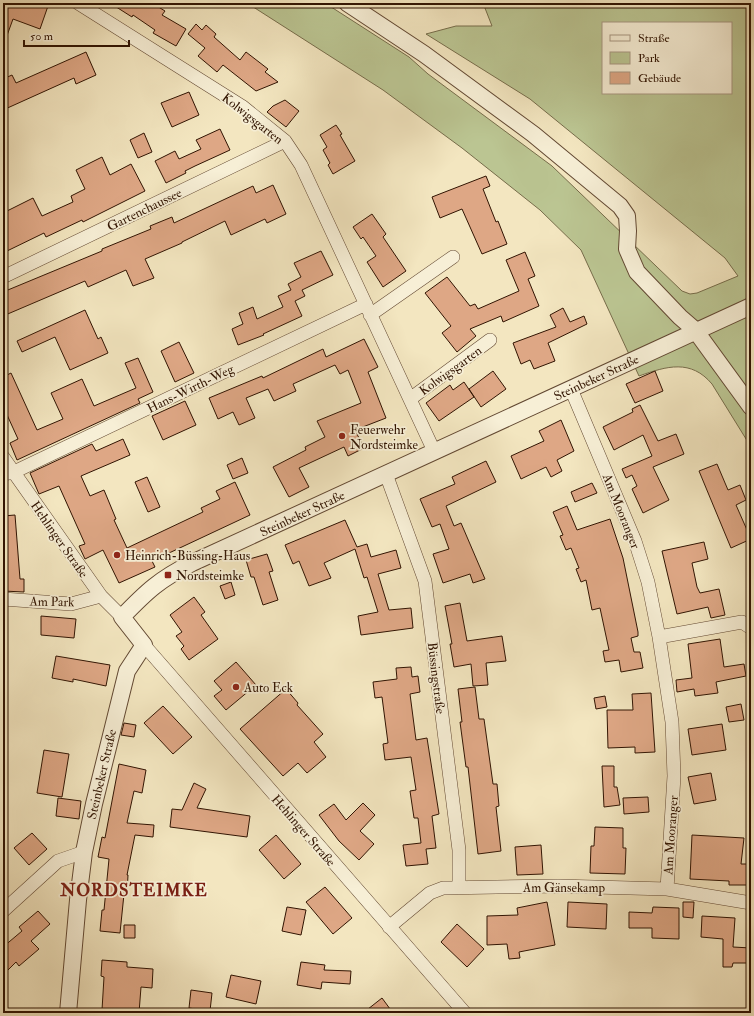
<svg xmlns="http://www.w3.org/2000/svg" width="754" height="1016" font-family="'IM FELL Double Pica',serif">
	<rect width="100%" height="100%" fill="#f3e6c0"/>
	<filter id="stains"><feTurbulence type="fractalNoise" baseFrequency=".005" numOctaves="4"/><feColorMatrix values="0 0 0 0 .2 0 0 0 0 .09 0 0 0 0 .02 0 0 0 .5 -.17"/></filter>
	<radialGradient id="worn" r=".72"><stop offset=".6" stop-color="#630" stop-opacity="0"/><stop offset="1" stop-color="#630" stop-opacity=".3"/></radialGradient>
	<path fill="#bbc592" stroke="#766c4a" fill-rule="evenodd" d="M 247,3 L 325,3 L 409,57 L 428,74 L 552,166 L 682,291 L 690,294 L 697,293 L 738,276 L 725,258 L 530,99 L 426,34 L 456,26 L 492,26 L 483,3 L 751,3 L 751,447 L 712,384 C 691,359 667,366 639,376 L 581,250 L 540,210 L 462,148 L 383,90 ZM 603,23 L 731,23 L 731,93 L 603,93 Z"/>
	<path fill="#dea785" stroke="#311402" d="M 3,3 L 38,3 L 48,6 L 40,29 L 13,19 L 5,41 L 3,41 Z
		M 110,3 L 152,3 L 165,11 L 162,15 L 186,29 L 176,46 L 153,33 L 155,30 L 133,15 L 132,17 Z
		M 196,24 L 202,30 L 206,25 L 216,34 L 214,37 L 240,60 L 246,52 L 268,69 L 265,72 L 278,82 L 256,91 L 223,65 L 217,72 L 198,56 L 205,48 L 188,34 Z
		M 86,52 L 96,75 L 76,84 L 74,78 L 3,110 L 3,79 L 12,75 L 16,83 Z
		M 189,92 L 199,115 L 172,127 L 161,103 Z
		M 285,100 L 299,111 L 286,127 L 267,112 L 273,106 Z
		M 336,125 L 342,134 L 340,135 L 355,161 L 333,174 L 328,165 L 330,163 L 323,150 L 327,147 L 320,135 Z
		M 220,129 L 230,150 L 195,166 L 185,171 L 186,173 L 166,183 L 155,161 L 175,151 L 179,159 L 201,149 L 196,140 Z
		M 144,133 L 152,152 L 138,158 L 130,140 Z
		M 102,157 L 110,175 L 131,164 L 145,191 L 83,222 L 82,220 L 46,237 L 44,233 L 7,251 L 3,243 L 3,213 L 33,198 L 42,216 L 73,202 L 71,196 L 85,189 L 76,170 Z
		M 486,176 L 490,186 L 483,189 L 496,222 L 498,221 L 507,244 L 482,254 L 462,209 L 440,218 L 432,197 Z
		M 273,185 L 286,214 L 267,223 L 265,219 L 231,235 L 225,221 L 182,242 L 182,243 L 145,259 L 154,278 L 133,286 L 126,270 L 88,287 L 85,281 L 3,316 L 3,292 L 102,251 L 102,249 L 151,229 L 150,226 L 172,217 L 174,223 L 253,186 L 256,193 Z
		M 372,214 L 386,234 L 383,237 L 406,271 L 383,287 L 367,262 L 376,256 L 363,237 L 361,239 L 353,227 Z
		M 321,251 L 333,275 L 302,290 L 305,296 L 295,301 L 302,316 L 263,334 L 264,335 L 238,345 L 232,329 L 243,324 L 239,313 L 253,307 L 257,319 L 283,307 L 278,296 L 291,290 L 288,284 L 301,277 L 294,263 Z
		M 525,252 L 535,276 L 528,279 L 539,306 L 503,322 L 501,316 L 470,329 L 476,336 L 457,352 L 442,333 L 451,326 L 425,293 L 447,277 L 470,306 L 475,304 L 478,309 L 519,291 L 506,260 Z
		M 563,308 L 570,322 L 584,316 L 587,324 L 548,343 L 555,361 L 534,369 L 530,360 L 521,364 L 513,343 L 556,327 L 550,315 Z
		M 85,310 L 98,339 L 101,337 L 108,353 L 70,370 L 55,337 L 22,352 L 17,341 Z
		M 364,339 L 378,367 L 368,372 L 386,418 L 355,430 L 364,448 L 348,456 L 344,447 L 299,468 L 309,487 L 289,497 L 273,467 L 306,450 L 305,447 L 325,437 L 317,421 L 361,403 L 348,370 L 340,374 L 335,365 L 293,384 L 296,391 L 274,401 L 268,389 L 246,398 L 255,418 L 239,425 L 233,412 L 218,419 L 209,398 L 262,376 L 263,378 L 323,349 L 326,357 Z
		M 179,342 L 194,373 L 175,382 L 161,351 Z
		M 138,358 L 153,392 L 138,399 L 140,403 L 17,460 L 10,443 L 18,439 L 3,406 L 3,377 L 11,373 L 37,430 L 63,419 L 51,393 L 82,379 L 94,406 L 136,388 L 125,363 Z
		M 493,371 L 506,389 L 481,407 L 469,389 Z
		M 655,371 L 663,391 L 635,403 L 626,384 Z
		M 464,382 L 474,397 L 439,421 L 426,403 L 450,385 L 453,390 Z
		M 185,401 L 196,425 L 163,440 L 152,416 Z
		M 640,405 L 658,441 L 676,434 L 684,454 L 653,467 L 669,500 L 643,513 L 632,489 L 637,486 L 632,475 L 626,478 L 622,469 L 652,456 L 643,435 L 614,450 L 603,427 L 633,412 L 632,409 Z
		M 561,420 L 574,451 L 557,460 L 562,471 L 551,477 L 546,467 L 521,479 L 511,456 L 544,441 L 539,431 Z
		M 123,439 L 130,455 L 81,476 L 90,496 L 104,490 L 116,519 L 114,520 L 127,548 L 203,512 L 201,508 L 220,499 L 216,491 L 235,482 L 250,515 L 152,561 L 155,567 L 119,583 L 103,550 L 85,559 L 79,546 L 85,544 L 59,486 L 39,494 L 30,473 L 92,444 L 96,451 Z
		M 242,458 L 248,473 L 233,479 L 227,465 Z
		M 486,461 L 496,482 L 446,506 L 454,526 L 461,523 L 485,579 L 473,583 L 470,574 L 443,583 L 433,554 L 449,549 L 440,524 L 432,527 L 420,499 L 455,484 L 452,477 Z
		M 717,464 L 728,490 L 740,485 L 746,500 L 736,505 L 751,539 L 731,548 L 699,471 Z
		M 147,477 L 160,507 L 148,512 L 135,482 Z
		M 592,483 L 597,493 L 575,502 L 571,492 Z
		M 567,506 L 577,530 L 610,519 L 623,558 L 638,632 L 638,636 L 631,638 L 634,652 L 640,652 L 643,668 L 621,672 L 619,660 L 605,662 L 603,651 L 609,650 L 600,608 L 592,610 L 586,580 L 581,582 L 576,569 L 579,568 L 571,548 L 566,550 L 560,536 L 563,535 L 553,512 Z
		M 15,515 L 20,579 L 24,579 L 24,592 L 3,591 L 3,516 Z
		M 345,520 L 357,547 L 367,544 L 371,557 L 396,550 L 401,568 L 378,574 L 389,610 L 411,608 L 413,628 L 361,635 L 358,616 L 378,612 L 367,577 L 364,578 L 355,549 L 324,563 L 331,578 L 309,586 L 299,561 L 293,564 L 285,545 Z
		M 704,542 L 708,559 L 692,563 L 697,587 L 700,593 L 719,589 L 725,615 L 711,618 L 708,607 L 677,614 L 662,551 Z
		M 267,554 L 273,571 L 269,572 L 278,600 L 263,605 L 254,577 L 251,577 L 246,560 Z
		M 231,582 L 235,595 L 225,599 L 220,586 Z
		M 194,597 L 205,612 L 201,615 L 218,639 L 189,660 L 181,649 L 184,646 L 176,636 L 182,632 L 170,615 Z
		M 460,603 L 467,641 L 502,636 L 506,661 L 486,663 L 488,685 L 473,686 L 471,664 L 454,667 L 450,644 L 452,644 L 445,606 Z
		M 41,616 L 76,619 L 74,638 L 41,635 Z
		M 720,639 L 724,667 L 744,664 L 746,676 L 716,682 L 718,693 L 695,696 L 694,689 L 677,692 L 676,680 L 692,678 L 688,644 Z
		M 56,656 L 110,665 L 106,686 L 73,679 L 73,682 L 52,678 Z
		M 236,662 L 256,685 L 226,710 L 214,696 L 222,690 L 214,681 Z
		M 411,667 L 412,677 L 418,676 L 420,692 L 410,694 L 416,740 L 427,738 L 439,814 L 432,816 L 436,848 L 426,849 L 428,864 L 406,866 L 403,845 L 421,843 L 418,818 L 414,818 L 410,791 L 416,790 L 411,757 L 385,760 L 383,744 L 388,743 L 382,697 L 375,698 L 373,682 L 397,679 L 396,668 Z
		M 475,687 L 479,719 L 484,719 L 493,784 L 497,784 L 499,806 L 496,807 L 501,851 L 478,854 L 468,767 L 466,767 L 460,722 L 462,722 L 458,689 Z
		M 286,689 L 298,703 L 297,705 L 323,734 L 314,742 L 326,757 L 307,773 L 298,763 L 283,776 L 240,729 Z
		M 651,693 L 655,752 L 635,753 L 635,747 L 608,748 L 607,710 L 633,710 L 632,694 Z
		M 605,696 L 607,707 L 596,709 L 594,698 Z
		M 741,704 L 744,720 L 729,722 L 726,707 Z
		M 163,706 L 192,737 L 173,754 L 144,723 Z
		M 124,723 L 136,725 L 134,737 L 121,735 Z
		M 722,724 L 726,750 L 692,755 L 688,729 Z
		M 44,750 L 69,754 L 62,797 L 37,793 Z
		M 119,764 L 146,770 L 142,793 L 134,791 L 127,823 L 154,825 L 153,837 L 135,835 L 127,875 L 128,875 L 127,894 L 124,894 L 120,933 L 100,931 L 102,910 L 104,910 L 109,859 L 98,857 L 102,837 L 105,838 Z
		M 602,766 L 614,766 L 614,787 L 617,787 L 620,805 L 604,807 Z
		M 711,773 L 716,800 L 694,804 L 688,777 Z
		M 194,783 L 206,789 L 197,808 L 250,816 L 247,837 L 170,827 L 172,809 L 182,810 Z
		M 648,797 L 649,812 L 624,814 L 623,798 Z
		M 58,798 L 81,801 L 79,819 L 56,816 Z
		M 363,803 L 375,815 L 360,831 L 374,844 L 359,860 L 339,841 L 319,815 L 334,804 L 346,820 Z
		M 595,827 L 623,828 L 623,848 L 626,848 L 625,874 L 590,873 L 591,846 L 594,846 Z
		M 32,833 L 47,849 L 29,865 L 14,848 Z
		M 276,835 L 301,864 L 284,879 L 259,850 Z
		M 692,835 L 744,838 L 741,864 L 751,864 L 751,885 L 729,885 L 729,881 L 690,879 Z
		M 541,845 L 543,874 L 517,875 L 515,847 Z
		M 325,887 L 352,918 L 333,934 L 306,902 Z
		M 547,902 L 555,945 L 519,952 L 520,958 L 509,959 L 507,944 L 487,945 L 487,916 L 518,915 L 517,908 Z
		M 568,902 L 607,904 L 606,929 L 567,927 Z
		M 683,902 L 694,902 L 693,918 L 683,917 Z
		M 287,907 L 306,910 L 301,935 L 282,931 Z
		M 653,907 L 679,908 L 679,939 L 652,938 L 652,928 L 629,928 L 629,912 L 652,913 Z
		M 38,911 L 50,924 L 31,941 L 39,949 L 19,966 L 16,962 L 3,975 L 3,947 L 22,931 L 19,927 Z
		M 702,916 L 735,918 L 733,947 L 751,948 L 751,963 L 733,963 L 732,967 L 723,967 L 723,939 L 701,937 Z
		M 457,924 L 484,949 L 467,967 L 441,942 Z
		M 124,925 L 135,925 L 135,938 L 124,938 Z
		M 102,960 L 127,962 L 127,967 L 153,969 L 152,988 L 141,987 L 139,1013 L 102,1010 L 104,977 L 101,976 Z
		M 301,962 L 325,965 L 324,970 L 351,971 L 350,984 L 322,982 L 321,989 L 297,985 Z
		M 231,975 L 261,981 L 256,1004 L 226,997 Z
		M 191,990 L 212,993 L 210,1011 L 189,1008 Z
		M 382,998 L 393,1013 L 363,1013 Z"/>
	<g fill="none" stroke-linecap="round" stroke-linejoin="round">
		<defs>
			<path id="minor" d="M 78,3 L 243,107 L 285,141 L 301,165 L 434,451
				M 3,277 L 285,141
				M 370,315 L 453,257
				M 571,389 L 635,541 L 648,582 L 659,637 L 672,722 L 674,776 L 667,889
				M 410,399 L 490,340
				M 3,457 L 101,596 L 122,617
				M 3,474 L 14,472 L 366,304
				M 386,474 L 425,581 L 459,850 L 459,888
				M 3,599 L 71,604 L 101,596
				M 659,637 L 742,622 L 751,628
				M 144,645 L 465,1013
				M 3,911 L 58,861 L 84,852
				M 389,927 L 430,893 L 443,888 L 558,886 L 667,889 L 751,903"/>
			<path id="tertiary" d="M 347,3 L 424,54 L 533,134 L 620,206 L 627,216 L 628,231 L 627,249 L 637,272 L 680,317 L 695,330 L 751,407
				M 68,1013 L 78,900 L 84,852 L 94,804 L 127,671 L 144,645 L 122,617 C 147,591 160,579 192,563 L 751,306"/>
		</defs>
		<use href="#minor" stroke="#624832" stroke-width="14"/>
		<use href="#tertiary" stroke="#624832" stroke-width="18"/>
		<use href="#minor" stroke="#f7efd6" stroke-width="13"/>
		<use href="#tertiary" stroke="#f7efd6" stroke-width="16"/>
	</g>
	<g fill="#8f2418" stroke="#f7efd6" stroke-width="1.5">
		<circle cx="342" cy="436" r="4"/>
		<circle cx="117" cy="555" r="4"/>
		<rect x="164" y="571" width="8" height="8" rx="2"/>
		<circle cx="236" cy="687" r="4"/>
	</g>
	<g text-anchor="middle" stroke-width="3.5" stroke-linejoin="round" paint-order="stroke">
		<g font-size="13" fill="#311402" stroke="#f7efd6">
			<text transform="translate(253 118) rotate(38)" y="5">Kolwigsgarten</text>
			<text transform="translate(144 209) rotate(-26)" y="5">Gartenchaussee</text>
			<text transform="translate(450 370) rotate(-36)" y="5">Kolwigsgarten</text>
			<text transform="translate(596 377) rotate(-25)" y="5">Steinbeker Straße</text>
			<text transform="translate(190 388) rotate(-26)" y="5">Hans-Wirth-Weg</text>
			<text transform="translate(622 511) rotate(68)" y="5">Am Mooranger</text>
			<text transform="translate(302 513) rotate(-25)" y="5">Steinbeker Straße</text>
			<text transform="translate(60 539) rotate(55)" y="5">Hehlinger Straße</text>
			<text transform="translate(52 601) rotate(1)" y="5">Am Park</text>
			<text transform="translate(437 678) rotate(83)" y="5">Büssingstraße</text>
			<text transform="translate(101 774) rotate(-77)" y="5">Steinbeker Straße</text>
			<text transform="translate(304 830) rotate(49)" y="5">Hehlinger Straße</text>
			<text transform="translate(670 835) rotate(-86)" y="5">Am Mooranger</text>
			<text x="564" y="892">Am Gänsekamp</text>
		</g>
		<g font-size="13" fill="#311402" stroke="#f7efd6" text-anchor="start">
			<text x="350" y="434">Feuerwehr<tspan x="350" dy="15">Nordsteimke</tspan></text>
			<text x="125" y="560">Heinrich-Büssing-Haus</text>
			<text x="176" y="580">Nordsteimke</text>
			<text x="244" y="692">Auto Eck</text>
		</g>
		<g font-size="17" font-weight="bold" letter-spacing="1" fill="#7a1f14" stroke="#f7efd6">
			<text x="134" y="896">NORDSTEIMKE</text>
		</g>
	</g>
	<rect width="754" height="1016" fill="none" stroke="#f3e6c0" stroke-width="16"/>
	<rect x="4" y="4" width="746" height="1008" fill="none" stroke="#311402" stroke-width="2"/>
	<rect x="8" y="8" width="738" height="1000" fill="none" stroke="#311402"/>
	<rect x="602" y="22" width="130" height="72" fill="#f7efd6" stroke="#a89781"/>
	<rect x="610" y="35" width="20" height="6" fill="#f7efd6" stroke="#a89781"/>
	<text x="638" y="42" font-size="12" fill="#311402">Straße</text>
	<rect x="610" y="52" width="20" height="12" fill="#bbc592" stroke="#a89781"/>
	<text x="638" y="62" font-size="12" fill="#311402">Park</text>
	<rect x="610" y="72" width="20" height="12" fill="#dea785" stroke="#a89781"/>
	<text x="638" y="82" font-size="12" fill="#311402">Gebäude</text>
	<path d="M24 40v6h105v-6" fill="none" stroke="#311402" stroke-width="2"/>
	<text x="30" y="40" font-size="12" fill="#311402" stroke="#f7efd6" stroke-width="3" paint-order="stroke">50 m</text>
	<rect width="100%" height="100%" filter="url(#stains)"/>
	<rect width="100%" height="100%" fill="url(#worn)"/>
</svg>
